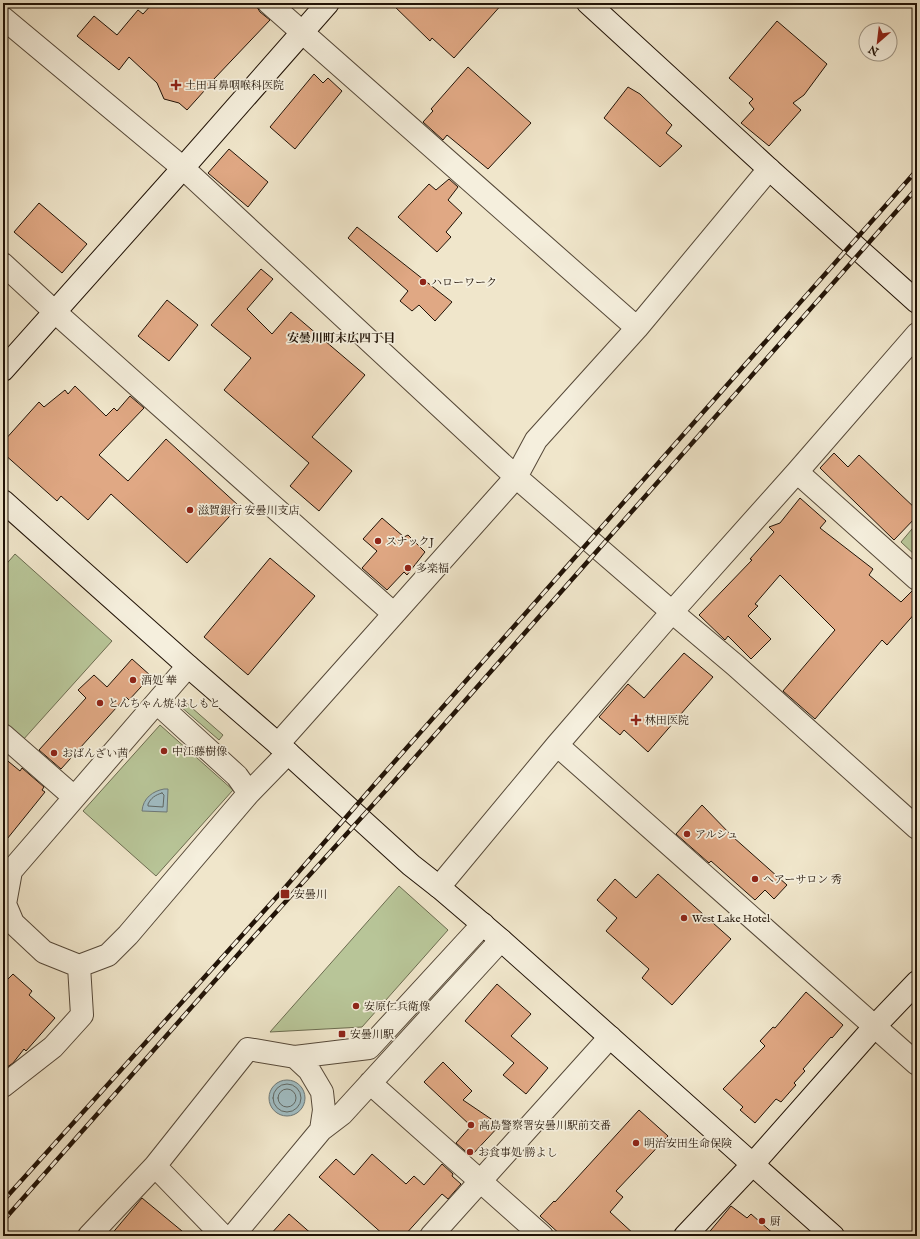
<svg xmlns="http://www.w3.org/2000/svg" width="920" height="1239" font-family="'IM FELL English','Noto Serif JP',serif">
	<rect width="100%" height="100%" fill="#f0e6cb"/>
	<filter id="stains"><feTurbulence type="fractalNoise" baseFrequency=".005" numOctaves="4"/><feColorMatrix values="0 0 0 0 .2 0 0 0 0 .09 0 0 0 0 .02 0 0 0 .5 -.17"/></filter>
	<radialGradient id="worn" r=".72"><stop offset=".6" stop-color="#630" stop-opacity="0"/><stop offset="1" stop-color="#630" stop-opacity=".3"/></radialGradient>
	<path fill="#b8c598" stroke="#6c6c50" d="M 917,523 L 917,557 L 901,542 Z
		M 15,554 L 112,641 L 22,741 L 3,724 L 3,568 Z
		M 184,701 L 223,735 L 219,740 L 180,706 Z
		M 160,725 L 233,790 L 156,876 L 83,811 Z
		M 399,886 L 448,930 L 362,1027 L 270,1032 Z"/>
	<path fill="#a0bcc2" stroke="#6d7877" d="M 164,789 L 168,789 L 167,812 L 142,811 C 143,798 153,791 164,789 Z
		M269 1098a18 18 0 1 1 36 0a18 18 0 1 1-36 0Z"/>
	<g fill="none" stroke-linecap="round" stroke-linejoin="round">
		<path stroke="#606864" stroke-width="1" d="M 162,793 L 164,795 L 163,807 L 148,806 L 148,804 C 151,798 155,795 162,793 Z
			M273 1098a14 14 0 1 1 28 0a14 14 0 1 1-28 0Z
			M278 1098a9 9 0 1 1 18 0a9 9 0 1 1-18 0Z"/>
	</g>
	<path fill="#e0a884" stroke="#211307" d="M 153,3 L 257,3 L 257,7 L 260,12 L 270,20 L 213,80 L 214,80 L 187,110 L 179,103 L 164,99 L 157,83 L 129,57 L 119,70 L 77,36 L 94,16 L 117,35 L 138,10 L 143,14 Z
		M 391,3 L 503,3 L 454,58 L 432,38 L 430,41 Z
		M 777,21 L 827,64 L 804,95 L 793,103 L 801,110 L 769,146 L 741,123 L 754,109 L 749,103 L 753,99 L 729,78 Z
		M 468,67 L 531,123 L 488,169 L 447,135 L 443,140 L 423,122 L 433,111 L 431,109 Z
		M 314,74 L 323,83 L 328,78 L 342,91 L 295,149 L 270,127 Z
		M 628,87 L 640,94 L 672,125 L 666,133 L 682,146 L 660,167 L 604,118 Z
		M 229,149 L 268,182 L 248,207 L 208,173 Z
		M 449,179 L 458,187 L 448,200 L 462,213 L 446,232 L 451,237 L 437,252 L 398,217 L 429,184 L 436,190 Z
		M 39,203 L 87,244 L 62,273 L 14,232 Z
		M 357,227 L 452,302 L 435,321 L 419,305 L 412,311 L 400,301 L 408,291 L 348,238 Z
		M 261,269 L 273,279 L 247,309 L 272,334 L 291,312 L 365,375 L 312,437 L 352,471 L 319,511 L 290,486 L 309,463 L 224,390 L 251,358 L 211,325 Z
		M 167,300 L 198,325 L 169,361 L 138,336 Z
		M 75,386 L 106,416 L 114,408 L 117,411 L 130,396 L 144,408 L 99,455 L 128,481 L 166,439 L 239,506 L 187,563 L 111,494 L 88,520 L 61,496 L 57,501 L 3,453 L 3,442 L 39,402 L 44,407 L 65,390 L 68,394 Z
		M 834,453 L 848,467 L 859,455 L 917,510 L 917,516 L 894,540 L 820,468 Z
		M 800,498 L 826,521 L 820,528 L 873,569 L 869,575 L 901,602 L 913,590 L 917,591 L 917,611 L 887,645 L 882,640 L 815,719 L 783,691 L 835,630 L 780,575 L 755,604 L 758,606 L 748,616 L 771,639 L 751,659 L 728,636 L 725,640 L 699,615 L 752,560 L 750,559 L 774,532 L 769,527 L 780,523 Z
		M 382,518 L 404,537 L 408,535 L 425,552 L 407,575 L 404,572 L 387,590 L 362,568 L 377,551 L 363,539 Z
		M 270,558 L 315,596 L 248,675 L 204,637 Z
		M 684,653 L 713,677 L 648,752 L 624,730 L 620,735 L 599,717 L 628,684 L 644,698 Z
		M 132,659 L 151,676 L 129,700 L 126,697 L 61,769 L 39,750 L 86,698 L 78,690 L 94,675 L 107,687 Z
		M 3,757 L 20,771 L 22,768 L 44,787 L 42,790 L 45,792 L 3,844 Z
		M 702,805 L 733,837 L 787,885 L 774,899 L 765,890 L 755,900 L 711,861 L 709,863 L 676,834 Z
		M 658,874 L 731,939 L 672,1005 L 642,978 L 649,969 L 606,931 L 617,918 L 597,900 L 615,879 L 636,898 Z
		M 13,974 L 32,991 L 29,995 L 55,1018 L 26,1051 L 24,1049 L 13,1063 L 3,1070 L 3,984 Z
		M 497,984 L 531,1014 L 511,1036 L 548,1068 L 526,1094 L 503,1075 L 514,1063 L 465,1021 Z
		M 806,992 L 843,1025 L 832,1038 L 831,1037 L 803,1069 L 805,1071 L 794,1083 L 796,1085 L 781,1102 L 776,1099 L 755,1123 L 740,1110 L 743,1107 L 723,1089 L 765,1046 L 760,1041 L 773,1027 L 775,1028 Z
		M 443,1062 L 472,1091 L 463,1100 L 500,1125 L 471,1156 L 456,1143 L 471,1126 L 424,1082 Z
		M 639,1110 L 668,1136 L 616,1191 L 623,1197 L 610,1212 L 636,1236 L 562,1236 L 540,1216 L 554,1201 L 555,1202 Z
		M 372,1154 L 406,1184 L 414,1176 L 424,1185 L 442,1164 L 453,1174 L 452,1176 L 461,1184 L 448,1199 L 442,1194 L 404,1236 L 385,1236 L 319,1177 L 336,1159 L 354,1175 Z
		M 142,1198 L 188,1236 L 110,1236 Z
		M 731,1206 L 747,1218 L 751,1214 L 776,1236 L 706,1236 Z
		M 289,1214 L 314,1236 L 269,1236 Z"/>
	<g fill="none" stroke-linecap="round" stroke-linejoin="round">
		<defs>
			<path id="street" d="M 269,3 L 637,328
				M 3,18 L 183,168 L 516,477 L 672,612 L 735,665 L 917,828
				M 3,264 L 55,312 L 394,614
				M 797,472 L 917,579
				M 188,666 L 11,871 L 5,904 L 13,923 L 44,952 L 79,966 L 108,955 L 128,935 L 249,793 L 288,753
				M 157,703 L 237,776 L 249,793
				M 3,735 L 74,797
				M 278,744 L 516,477 L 536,440 L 637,328 L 769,169
				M 557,745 L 917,1064
				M 439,887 L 557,745 L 672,612 L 797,472 L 917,334
				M 295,1057 L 369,1048 L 483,924
				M 370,1083 L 542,1236
				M 3,1086 L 53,1047 L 82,1015 L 79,966
				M 155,1166 L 223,1236
				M 89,1236 L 155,1166 L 248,1049 L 295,1057 L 309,1070 L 322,1092 L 324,1110 L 321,1130
				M 233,1236 L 321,1130 L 342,1114 L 501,940
				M 431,1236 L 610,1037"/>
			<path id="secondary" d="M 588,3 L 769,169 L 917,302
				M 3,370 L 183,168 L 328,3
				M 3,501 L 188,666 L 278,744 L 411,865 L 439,887 L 501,940 L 833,1236
				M 685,1236 L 753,1164 L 875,1026 L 917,982"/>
		</defs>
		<use href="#street" stroke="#554838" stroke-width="24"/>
		<use href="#secondary" stroke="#211307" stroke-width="24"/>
		<use href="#street" stroke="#f5efdd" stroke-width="22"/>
		<use href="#secondary" stroke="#f5efdd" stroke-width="22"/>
		<defs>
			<path id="rail" d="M 3,1201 L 282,891 L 381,777 L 917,170
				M 3,1221 L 242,950 L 389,787 L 917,188"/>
		</defs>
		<use href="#rail" stroke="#211307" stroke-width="4.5"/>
		<use href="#rail" stroke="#f5efdd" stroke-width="3" stroke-dasharray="9" stroke-linecap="butt"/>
	</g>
	<g fill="#8f2418" stroke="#f5efdd" stroke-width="1.5">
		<path d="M174 79h4v4h4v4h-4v4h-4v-4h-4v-4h4z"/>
		<circle cx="423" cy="282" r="4"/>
		<circle cx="190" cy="510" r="4"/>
		<circle cx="378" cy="541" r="4"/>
		<circle cx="408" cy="568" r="4"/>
		<circle cx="133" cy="680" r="4"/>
		<circle cx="100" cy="703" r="4"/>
		<path d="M634 714h4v4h4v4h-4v4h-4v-4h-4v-4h4z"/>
		<circle cx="164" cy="751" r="4"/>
		<circle cx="54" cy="753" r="4"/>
		<circle cx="687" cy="834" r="4"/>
		<circle cx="755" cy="879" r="4"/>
		<rect x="280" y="889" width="10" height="10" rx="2"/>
		<circle cx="684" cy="918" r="4"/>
		<circle cx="356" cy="1006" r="4"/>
		<rect x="338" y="1030" width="8" height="8" rx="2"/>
		<circle cx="471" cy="1125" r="4"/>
		<circle cx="636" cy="1143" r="4"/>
		<circle cx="470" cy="1152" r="4"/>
		<circle cx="762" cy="1221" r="4"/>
	</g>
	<g text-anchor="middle" stroke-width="3.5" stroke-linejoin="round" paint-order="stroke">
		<g font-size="11" fill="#211307" stroke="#f5efdd" text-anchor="start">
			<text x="185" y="89">土田耳鼻咽喉科医院</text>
			<text x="431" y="286">ハローワーク</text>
			<text x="198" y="514">滋賀銀行 安曇川支店</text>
			<text x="386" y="545">スナックJ</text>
			<text x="416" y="572">多楽福</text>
			<text x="141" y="684">酒処 華</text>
			<text x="108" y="707">とんちゃん焼 はしもと</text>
			<text x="645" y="724">林田医院</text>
			<text x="172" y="755">中江藤樹像</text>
			<text x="62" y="757">おばんざい茜</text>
			<text x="695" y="838">アルシュ</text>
			<text x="763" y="883">ヘアーサロン 秀</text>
			<text x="294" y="898">安曇川</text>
			<text x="692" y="922">West Lake Hotel</text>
			<text x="364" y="1010">安原仁兵衛像</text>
			<text x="350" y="1038">安曇川駅</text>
			<text x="479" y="1129">高島警察署安曇川駅前交番</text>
			<text x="644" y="1147">明治安田生命保険</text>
			<text x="478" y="1156">お食事処 勝よし</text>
			<text x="770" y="1225">厨</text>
		</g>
		<g font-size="12" font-weight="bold" fill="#211307" stroke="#f5efdd">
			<text x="341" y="342">安曇川町末広四丁目</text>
		</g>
	</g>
	<rect width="920" height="1239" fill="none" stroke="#f0e6cb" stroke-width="16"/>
	<rect x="4" y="4" width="912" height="1231" fill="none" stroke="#211307" stroke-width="2"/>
	<rect x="8" y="8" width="904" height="1223" fill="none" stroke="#211307"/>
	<g transform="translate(878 42) rotate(208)"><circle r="19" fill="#f5efdd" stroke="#a09787"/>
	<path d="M0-3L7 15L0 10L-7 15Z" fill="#8f2418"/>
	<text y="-6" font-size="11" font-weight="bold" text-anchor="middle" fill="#211307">N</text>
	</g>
	<rect width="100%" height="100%" filter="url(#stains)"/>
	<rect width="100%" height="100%" fill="url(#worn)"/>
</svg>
